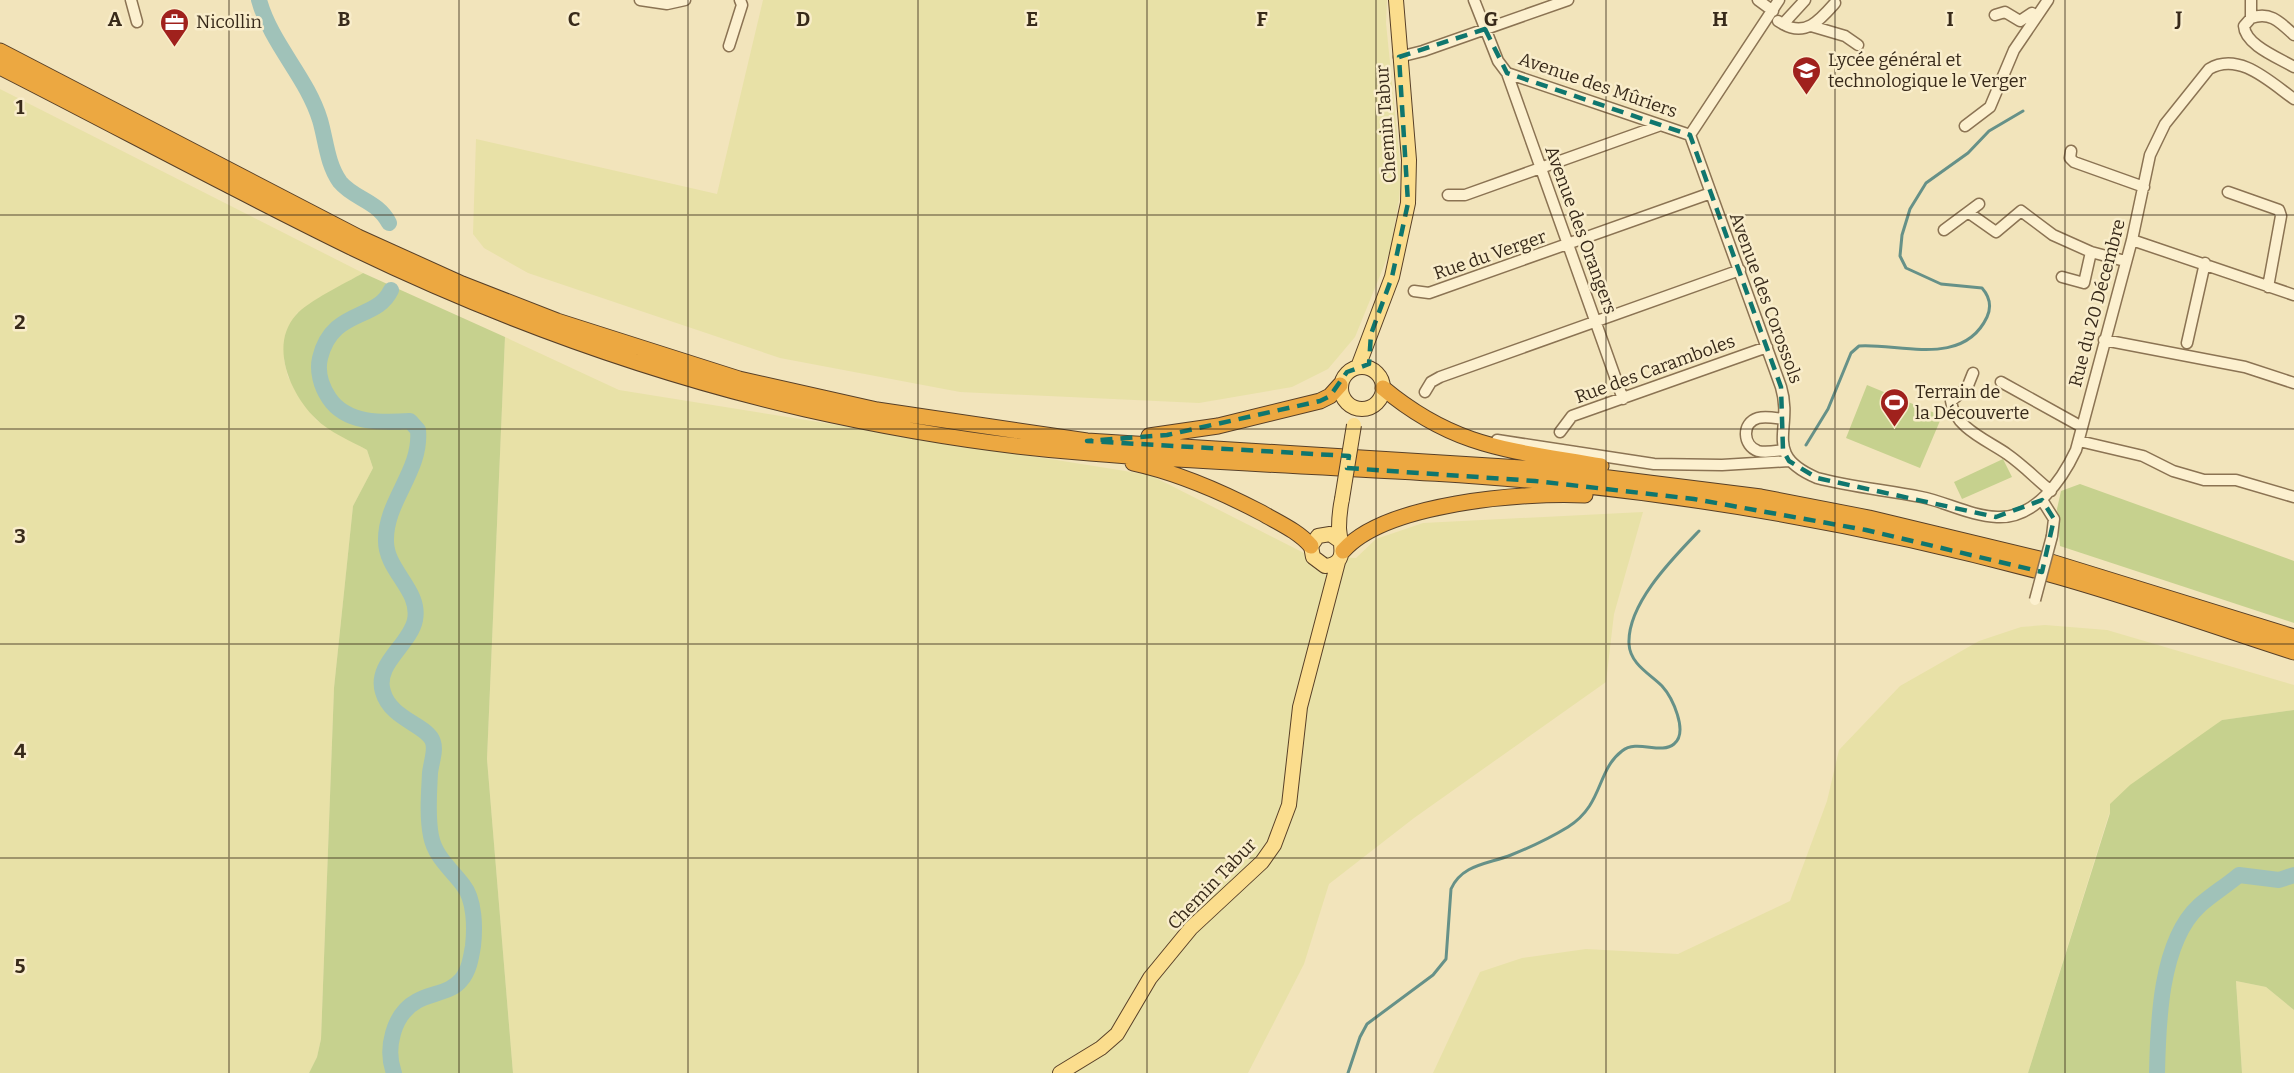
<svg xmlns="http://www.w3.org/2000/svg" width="2294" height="1073" font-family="Bitter,serif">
	<rect width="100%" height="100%" fill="#f2e4bb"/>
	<path fill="#e8e1a7" d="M 763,0 L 1387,0 L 1386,23 L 1401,172 L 1399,200 L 1390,251 L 1355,337 L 1328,369 L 1292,387 L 1199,403 L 960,392 L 780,358 L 528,273 L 484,248 L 473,234 L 476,139 L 717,194 Z
		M 0,89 L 363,273 L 297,313 L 284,341 L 284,360 L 288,377 L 316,420 L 367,450 L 373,468 L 353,506 L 334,688 L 321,1039 L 317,1057 L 309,1073 L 0,1073 Z
		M 505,337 L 619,390 L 1150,475 L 1308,555 L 1356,558 L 1376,539 L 1423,523 L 1643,512 L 1614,614 L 1606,682 L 1414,818 L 1329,884 L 1304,964 L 1248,1073 L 513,1073 L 487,759 Z
		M 2045,625 L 2107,630 L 2294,685 L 2294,710 L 2222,720 L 2109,814 L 2028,1073 L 1433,1073 L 1480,972 L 1522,958 L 1586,949 L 1678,954 L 1790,901 L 1827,801 L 1839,750 L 1900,686 L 1979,641 L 2021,627 Z
		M 2236,981 L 2266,987 L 2294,1010 L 2294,1073 L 2242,1073 Z"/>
	<path fill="#c6d18e" d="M 363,273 L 505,337 L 487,759 L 513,1073 L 309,1073 L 317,1057 L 321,1039 L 334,688 L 353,506 L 373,468 L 367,450 C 351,441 329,432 316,419 C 290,394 269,345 296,315 C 308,301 346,283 363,273 Z
		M 1867,385 L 1942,416 L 1920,468 L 1846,438 Z
		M 2003,459 L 2012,477 L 1962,499 L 1954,482 Z
		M 2080,484 L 2294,561 L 2294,623 L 2060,546 L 2057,509 L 2061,491 Z
		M 2294,710 L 2294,1010 L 2266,987 L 2236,981 L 2242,1073 L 2028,1073 L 2110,813 L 2110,804 L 2130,785 L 2222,720 Z"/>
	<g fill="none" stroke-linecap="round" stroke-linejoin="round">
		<path stroke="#669188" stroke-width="3" d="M 1806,445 L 1828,409 L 1851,353 L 1859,346 C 1899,343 1963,368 1987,317 C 1992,306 1989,296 1982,288 L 1941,284 L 1906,268 L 1900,256 L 1902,235 L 1910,209 L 1926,183 L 1968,153 L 1989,131 L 2023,111
			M 1348,1073 L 1360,1037 L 1367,1024 L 1433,975 L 1446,959 L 1451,889 C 1462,864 1489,864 1511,855 C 1531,847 1550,838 1568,827 C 1604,804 1596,771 1622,751 C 1637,739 1661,755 1674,744 C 1689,732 1672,697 1662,686 C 1650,674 1630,664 1629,644 C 1627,604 1673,558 1699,531"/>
		<path stroke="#a0c2b9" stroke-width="16" d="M 259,0 C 271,44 307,77 320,120 C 326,140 327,164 340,182 C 354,199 378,201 389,223
			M 391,290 C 377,321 332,308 320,358 C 317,371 321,386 329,398 C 346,424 382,423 410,421 L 418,430 C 422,471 385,501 386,541 C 386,571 421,590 415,620 C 410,645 374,664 383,692 C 391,720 428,725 433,742 C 436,751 431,763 430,773 C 429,793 427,816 431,836 C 435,857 451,869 463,885 C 475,900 475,928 473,946 C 471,958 469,971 461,980 C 451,993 430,993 417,1001 C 393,1014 385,1049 394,1073
			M 2157,1073 C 2158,1024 2160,942 2199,906 C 2211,895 2226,886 2239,875 L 2279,880 L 2294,875"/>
		<defs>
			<path id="minor" d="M 131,0 L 137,22
				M 640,0 L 667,4 L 685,0
				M 1474,0 L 1498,61 L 1507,73 L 1690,135
				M 1758,0 L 1773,11
				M 1995,15 L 2005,12 L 2020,21 L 2032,13
				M 2251,18 L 2251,0
				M 1778,21 L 1783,24 L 1805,0
				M 1783,24 C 1806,37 1820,20 1835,3
				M 1811,26 L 1845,36 L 1858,45
				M 2294,35 C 2280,22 2270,11 2251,18 L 2244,26 C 2245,45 2279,58 2294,67
				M 729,46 L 742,5 L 740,0
				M 1399,57 L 1423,51 L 1568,0
				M 1507,73 L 1623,399
				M 1965,126 L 1990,107 L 2014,50 L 2048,0
				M 1690,135 L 1781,387 C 1794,430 1761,454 1817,478 C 1851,487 1886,490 1921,497 C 1946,502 1971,516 1997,517 C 2035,519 2062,480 2076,450 L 2132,240 L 2150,155 L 2165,124 L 2209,69 C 2239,51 2270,82 2294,99
				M 1690,135 L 1779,0
				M 2071,151 L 2070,158 L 2074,162 L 2144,187
				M 2228,192 L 2279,210 L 2281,216 L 2268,287
				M 1448,195 L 1465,195 L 1661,125
				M 1969,213 L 1996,232 L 2021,211 L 2053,235 L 2091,252 L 2125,261
				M 1944,230 L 1979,204
				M 2132,240 L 2294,295
				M 2062,277 L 2084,283 L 2091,252
				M 1414,291 L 1429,293 L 1711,193
				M 2104,340 L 2245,367 L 2294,383
				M 2187,343 L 2205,263
				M 1973,373 L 1967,388 L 1951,401 C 1954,428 1989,441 2007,454 C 2023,465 2036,479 2051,491
				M 2001,382 L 2082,427
				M 1425,392 L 1431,382 L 1440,377 L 1740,270
				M 1783,419 C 1775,418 1766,416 1758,418 C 1741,423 1743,446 1758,451 C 1766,453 1775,451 1783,450
				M 1560,432 L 1572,416 L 1767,347
				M 1497,440 L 1654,464 L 1722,465 L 1789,461
				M 2079,441 L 2143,456 L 2173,471 L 2204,480 L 2236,480 L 2294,497
				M 2042,500 L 2054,519 L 2052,536"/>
			<path id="major" d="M1341 388a21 21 0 1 1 42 0a21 21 0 1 1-42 0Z
				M 1358,367 L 1392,277 L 1408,203 L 1409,160 L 1396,0
				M 1340,541 L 1330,534 L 1318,536 L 1311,546 L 1313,557 L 1325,566 C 1349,564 1340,544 1339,528 C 1339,518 1340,509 1342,499
				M 1060,1073 L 1101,1048 L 1117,1034 L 1150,978 L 1191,928 L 1262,862 L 1274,845 L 1289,805 L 1300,707 L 1338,562"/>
			<path id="highway" d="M 0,51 L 358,237 L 462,284 L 557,321 L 739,379 L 877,410 L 1087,441 L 1537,469 L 1761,497 L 1869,518 L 2048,561 L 2294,637
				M 0,67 C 118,127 234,190 353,248 C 496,317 650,373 805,409 C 898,430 994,446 1090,453 C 1250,466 1410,468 1570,484 C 1729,501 1887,530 2042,572 C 2127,595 2210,625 2294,652
				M 1383,388 C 1456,449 1512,450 1601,466
				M 1149,436 L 1218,426 L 1320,401 L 1330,396 L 1340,385
				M 1133,463 C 1179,473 1220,491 1262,513 C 1279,523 1298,531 1311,546
				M 1343,551 C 1385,503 1523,492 1585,495"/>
		</defs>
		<use href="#minor" stroke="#8b7353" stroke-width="13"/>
		<use href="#major" stroke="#584028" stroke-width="16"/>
		<use href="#highway" stroke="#584028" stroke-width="17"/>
		<use href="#minor" stroke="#fcf0cf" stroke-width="10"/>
		<use href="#major" stroke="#fbdd8d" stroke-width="14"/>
		<use href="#highway" stroke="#eca841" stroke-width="15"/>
		<defs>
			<path id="minor-bridge" d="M 2035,600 L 2052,536"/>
			<path id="major-bridge" d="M 1342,499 L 1354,425"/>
		</defs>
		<use href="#minor-bridge" stroke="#8b7353" stroke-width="13" stroke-linecap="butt"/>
		<use href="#major-bridge" stroke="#584028" stroke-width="16" stroke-linecap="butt"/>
		<use href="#minor-bridge" stroke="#fcf0cf" stroke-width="10"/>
		<use href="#major-bridge" stroke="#fbdd8d" stroke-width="14"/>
	</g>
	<path fill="none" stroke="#0f766e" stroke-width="4.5" stroke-dasharray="12 8" stroke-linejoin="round" d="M 1485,29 L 1507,73 L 1690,135 L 1781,387 L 1783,450 L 1789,461 L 1817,478 L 1996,517 L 2042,500 L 2054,519 L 2042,572 L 1866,530 L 1694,499 L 1535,481 L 1347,468 L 1349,456 L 1087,441 L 1167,435 L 1320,401 L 1330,396 L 1347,372 L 1369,364 L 1371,334 L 1392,277 L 1408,203 L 1399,57 Z"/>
	<path fill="none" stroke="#382a1a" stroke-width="1.5" stroke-opacity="0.55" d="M 229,0 L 229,1073M 459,0 L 459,1073M 688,0 L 688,1073M 918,0 L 918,1073M 1147,0 L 1147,1073M 1376,0 L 1376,1073M 1606,0 L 1606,1073M 1835,0 L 1835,1073M 2065,0 L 2065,1073M 0,215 L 2294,215M 0,429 L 2294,429M 0,644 L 2294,644M 0,858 L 2294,858"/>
	<defs>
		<symbol id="office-pin" viewBox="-11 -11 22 30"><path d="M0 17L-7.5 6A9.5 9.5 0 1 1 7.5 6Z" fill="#a0211d" stroke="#f9edcb"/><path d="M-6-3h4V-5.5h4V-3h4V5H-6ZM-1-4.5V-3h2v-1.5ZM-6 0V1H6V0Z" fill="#fff"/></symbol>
		<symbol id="school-pin" viewBox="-11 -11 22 30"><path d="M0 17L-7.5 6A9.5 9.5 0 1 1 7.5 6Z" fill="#a0211d" stroke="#f9edcb"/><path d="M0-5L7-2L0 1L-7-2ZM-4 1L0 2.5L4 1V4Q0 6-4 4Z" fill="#fff"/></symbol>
		<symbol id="stadium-pin" viewBox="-11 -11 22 30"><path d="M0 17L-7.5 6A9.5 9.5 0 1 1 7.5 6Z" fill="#a0211d" stroke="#f9edcb"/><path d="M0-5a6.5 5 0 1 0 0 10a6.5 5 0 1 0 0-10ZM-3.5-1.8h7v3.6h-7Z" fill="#fff"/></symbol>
	</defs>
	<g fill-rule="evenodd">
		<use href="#office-pin" x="158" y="6" width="33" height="45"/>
		<use href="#school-pin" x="1790" y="54" width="33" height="45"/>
		<use href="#stadium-pin" x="1878" y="386" width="33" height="45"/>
	</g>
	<g text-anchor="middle" stroke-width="5" stroke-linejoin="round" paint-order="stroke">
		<g font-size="18" fill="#382a1a" stroke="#f9edcb" text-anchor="start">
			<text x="196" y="28">Nicollin</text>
			<text x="1828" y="66">Lycée général et<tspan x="1828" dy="21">technologique le Verger</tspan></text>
			<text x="1915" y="398">Terrain de<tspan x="1915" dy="21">la Découverte</tspan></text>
		</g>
		<g font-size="18" fill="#382a1a" stroke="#f9edcb">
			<text transform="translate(1598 85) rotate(19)" y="6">Avenue des Mûriers</text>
			<text transform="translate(1386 124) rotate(-94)" y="6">Chemin Tabur</text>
			<text transform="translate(1581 230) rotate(70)" y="6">Avenue des Orangers</text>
			<text transform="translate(1490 255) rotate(-19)" y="6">Rue du Verger</text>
			<text transform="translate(1766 298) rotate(70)" y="6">Avenue des Corossols</text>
			<text transform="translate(2097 303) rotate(-75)" y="6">Rue du 20 Décembre</text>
			<text transform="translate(1655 369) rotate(-20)" y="6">Rue des Caramboles</text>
			<text transform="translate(1212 884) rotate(-46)" y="6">Chemin Tabur</text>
		</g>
	</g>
	<g font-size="20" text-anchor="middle" font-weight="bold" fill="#382a1a" stroke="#f9edcb" stroke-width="5" stroke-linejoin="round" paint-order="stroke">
		<text x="115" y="26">A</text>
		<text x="344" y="26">B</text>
		<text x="574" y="26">C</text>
		<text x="803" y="26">D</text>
		<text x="1032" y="26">E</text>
		<text x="1262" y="26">F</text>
		<text x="1491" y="26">G</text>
		<text x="1720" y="26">H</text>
		<text x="1950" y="26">I</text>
		<text x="2179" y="26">J</text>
		<text x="20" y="114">1</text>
		<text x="20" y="329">2</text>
		<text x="20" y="543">3</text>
		<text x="20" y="758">4</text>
		<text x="20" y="973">5</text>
	</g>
</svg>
